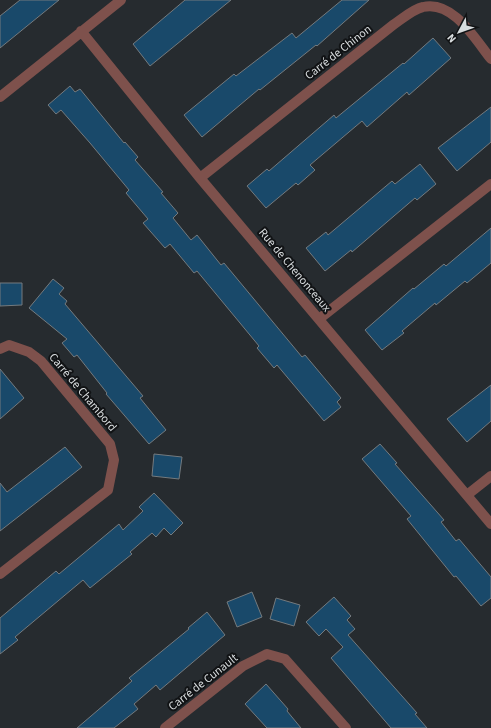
<svg xmlns="http://www.w3.org/2000/svg" width="491" height="728" font-family="'Source Sans 3',sans-serif">
	<rect width="100%" height="100%" fill="#262b2f"/>
	<path fill="#19496a" stroke="#747a7e" d="M 20,0 L 59,0 L 0,48 L 0,16 Z
		M 185,0 L 231,0 L 150,66 L 133,44 Z
		M 342,0 L 369,0 L 317,46 L 316,45 L 260,90 L 259,89 L 202,137 L 184,115 L 234,74 L 236,76 L 292,33 L 296,38 Z
		M 433,38 L 451,58 L 409,95 L 407,92 L 367,127 L 362,121 L 310,165 L 315,170 L 298,185 L 296,183 L 266,208 L 247,186 L 267,169 L 269,171 L 334,115 L 336,118 L 403,63 L 404,64 Z
		M 70,86 L 75,92 L 80,89 L 124,143 L 125,142 L 138,157 L 135,160 L 163,192 L 161,193 L 178,213 L 173,218 L 191,240 L 197,235 L 221,265 L 224,263 L 302,357 L 305,355 L 341,398 L 337,402 L 341,407 L 324,421 L 277,365 L 274,368 L 257,348 L 259,346 L 197,271 L 194,273 L 170,244 L 165,248 L 143,223 L 148,219 L 126,193 L 129,190 L 90,143 L 61,110 L 56,114 L 48,105 Z
		M 491,107 L 491,142 L 457,171 L 438,148 Z
		M 420,164 L 436,184 L 417,200 L 415,198 L 352,252 L 351,250 L 325,271 L 306,248 L 326,232 L 328,235 L 392,181 L 395,184 Z
		M 491,228 L 491,263 L 467,283 L 465,281 L 436,305 L 435,303 L 402,331 L 404,333 L 382,350 L 365,330 L 413,288 L 414,289 L 444,264 L 446,266 Z
		M 53,279 L 64,288 L 59,294 L 67,301 L 65,304 L 143,396 L 140,398 L 166,430 L 149,444 L 106,394 L 107,393 L 77,355 L 74,357 L 62,343 L 67,339 L 29,308 Z
		M 0,283 L 22,283 L 22,305 L 0,306 Z
		M 0,369 L 24,398 L 0,419 Z
		M 491,385 L 491,421 L 467,442 L 447,419 Z
		M 380,444 L 397,463 L 395,464 L 444,520 L 441,522 L 456,541 L 459,539 L 491,577 L 491,598 L 481,606 L 456,576 L 454,577 L 407,519 L 411,516 L 362,459 Z
		M 65,447 L 82,467 L 0,531 L 0,483 L 7,492 Z
		M 154,454 L 182,457 L 179,479 L 152,476 Z
		M 154,493 L 183,523 L 171,535 L 164,528 L 156,537 L 152,533 L 130,552 L 132,554 L 90,588 L 83,580 L 15,637 L 18,640 L 0,654 L 0,618 L 56,571 L 59,574 L 119,524 L 123,530 L 143,511 L 139,507 Z
		M 252,592 L 262,617 L 237,627 L 227,602 Z
		M 334,597 L 351,616 L 347,620 L 355,629 L 348,635 L 417,713 L 415,714 L 427,728 L 391,728 L 331,658 L 343,647 L 326,629 L 319,636 L 306,622 Z
		M 276,598 L 300,605 L 294,626 L 270,619 Z
		M 207,612 L 225,635 L 160,690 L 156,685 L 134,704 L 138,709 L 114,728 L 77,728 L 132,681 L 129,678 L 189,629 L 188,628 Z
		M 266,684 L 288,709 L 287,711 L 301,728 L 267,728 L 245,704 Z"/>
	<g fill="none" stroke-linecap="round" stroke-linejoin="round">
		<path stroke="#7e514c" stroke-width="10" d="M 81,31 L 200,178 L 491,524
			M 0,97 L 121,0
			M 200,178 L 393,25 C 402,19 413,9 423,7 C 453,0 475,39 491,59
			M 319,319 L 491,184
			M 0,349 L 9,345 L 29,352 L 41,361 L 110,444 L 114,460 L 108,490 L 0,574
			M 467,495 L 491,476
			M 165,728 L 243,666 L 267,654 L 285,659 L 346,728"/>
	</g>
	<g text-anchor="middle" stroke-width="4" stroke-linejoin="round" paint-order="stroke">
		<g font-size="12" fill="#d8dcde" stroke="#111315">
			<text transform="translate(338 52) rotate(-38)" y="4">Carré de Chinon</text>
			<text transform="translate(295 270) rotate(50)" y="4">Rue de Chenonceaux</text>
			<text transform="translate(83 392) rotate(50)" y="4">Carré de Chambord</text>
			<text transform="translate(203 682) rotate(-38)" y="4">Carré de Cunault</text>
		</g>
	</g>
	<g transform="translate(459 32) rotate(229)" stroke="#111315" stroke-width="3" paint-order="stroke">
	<path d="M0-3L7 15L0 10L-7 15Z" fill="#d8dcde"/>
	<text y="-6" font-size="11" font-weight="bold" text-anchor="middle" fill="#d8dcde">N</text>
	</g>
</svg>
